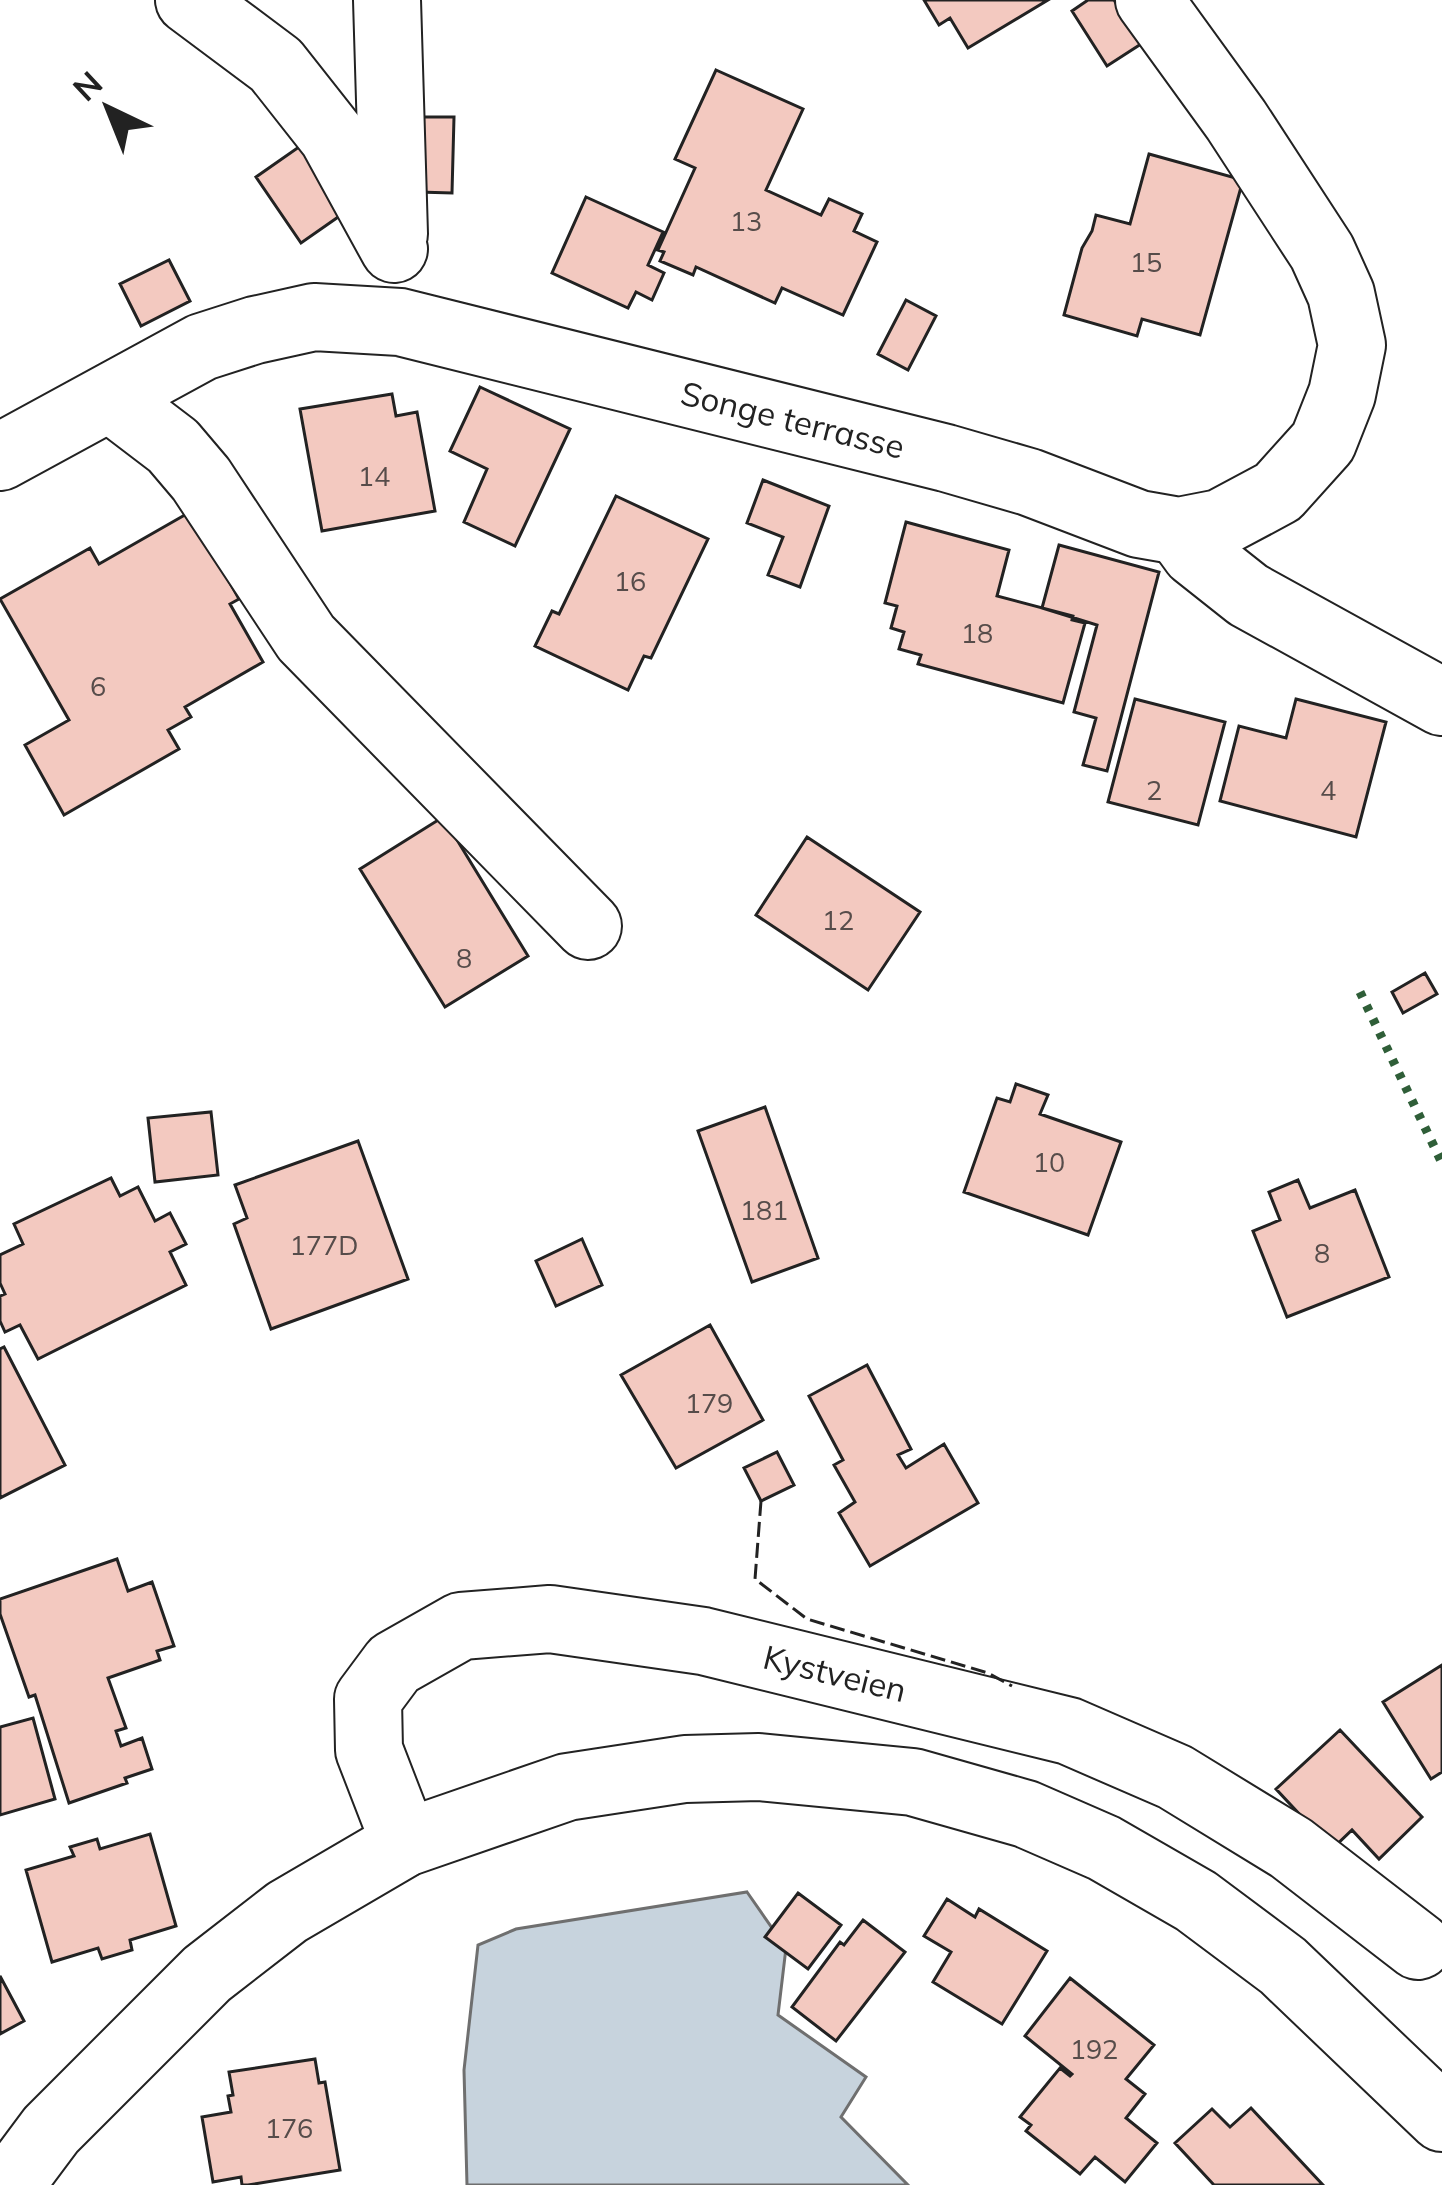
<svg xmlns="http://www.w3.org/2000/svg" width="1442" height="2185" font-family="Mulish,sans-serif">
	<rect width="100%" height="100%" fill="#fff"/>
	<path fill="#c7d3dd" stroke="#6f6f6f" stroke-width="3" d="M 747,1892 L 786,1948 L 778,2015 L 866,2077 L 841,2117 L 908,2185 L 467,2185 L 464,2070 L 478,1945 L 516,1929 Z"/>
	<path fill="#f3c9c0" stroke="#222" stroke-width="3" d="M 924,0 L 1048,0 L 968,48 L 950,18 L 939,25 Z
		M 1088,0 L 1114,0 L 1141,44 L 1107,66 L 1072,11 Z
		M 716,70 L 803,109 L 766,190 L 821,215 L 829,199 L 862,214 L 854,231 L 877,242 L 843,315 L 782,288 L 775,303 L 696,267 L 693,275 L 660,261 L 664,252 L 658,250 L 695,168 L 675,159 Z
		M 420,117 L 454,117 L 452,193 L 418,192 Z
		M 306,142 L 351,208 L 301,243 L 256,177 Z
		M 1149,154 L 1243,180 L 1200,335 L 1142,319 L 1137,336 L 1064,315 L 1082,248 L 1092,231 L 1096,215 L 1130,224 Z
		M 586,197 L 663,232 L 648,265 L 664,273 L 652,300 L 636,292 L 628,308 L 552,273 Z
		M 169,260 L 190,301 L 141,326 L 120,284 Z
		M 906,300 L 936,316 L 908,370 L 878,354 Z
		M 480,387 L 570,429 L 515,546 L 464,522 L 487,469 L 450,451 Z
		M 392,394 L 396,416 L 417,412 L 435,511 L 322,531 L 300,409 Z
		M 763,480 L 829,506 L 800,587 L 768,575 L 783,537 L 747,523 Z
		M 616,496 L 708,539 L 651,658 L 644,656 L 628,690 L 535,646 L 552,611 L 559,614 Z
		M 190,512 L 239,599 L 230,604 L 263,662 L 185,707 L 191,717 L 168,730 L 179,749 L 64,815 L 25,745 L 69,720 L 0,599 L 90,548 L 99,564 Z
		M 906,522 L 1009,550 L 997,596 L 1073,616 L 1072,620 L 1085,623 L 1063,703 L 918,664 L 921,655 L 899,649 L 904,632 L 891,628 L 897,606 L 885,603 Z
		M 1059,545 L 1159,572 L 1107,771 L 1083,765 L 1096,718 L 1074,712 L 1097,625 L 1042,608 Z
		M 1135,699 L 1225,722 L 1198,825 L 1108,802 Z
		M 1296,699 L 1386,722 L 1356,837 L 1220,801 L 1239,726 L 1286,738 Z
		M 443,817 L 528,956 L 445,1007 L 360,869 Z
		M 807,837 L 920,912 L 868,990 L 756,915 Z
		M 1425,973 L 1437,994 L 1403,1013 L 1392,992 Z
		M 1016,1084 L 1048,1095 L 1040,1114 L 1121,1142 L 1088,1235 L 964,1192 L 997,1098 L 1010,1102 Z
		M 765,1107 L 818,1258 L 752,1282 L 698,1131 Z
		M 211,1112 L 218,1175 L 155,1182 L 148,1118 Z
		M 358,1141 L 408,1279 L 271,1329 L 234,1224 L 247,1218 L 235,1185 Z
		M 111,1178 L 120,1196 L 138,1187 L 155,1221 L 170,1213 L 186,1244 L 170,1252 L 186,1285 L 38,1359 L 20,1325 L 5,1332 L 0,1321 L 0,1296 L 5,1294 L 0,1283 L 0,1255 L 23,1244 L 14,1224 Z
		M 1298,1180 L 1310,1208 L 1355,1190 L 1389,1277 L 1287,1317 L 1253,1231 L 1280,1220 L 1269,1192 Z
		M 582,1239 L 602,1285 L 556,1306 L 536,1261 Z
		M 710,1325 L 763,1420 L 676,1468 L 621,1375 Z
		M 4,1347 L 65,1465 L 0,1498 L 0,1349 Z
		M 867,1365 L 911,1449 L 898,1455 L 906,1468 L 944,1444 L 978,1503 L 870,1566 L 839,1513 L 855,1502 L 834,1465 L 843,1460 L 809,1396 Z
		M 777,1452 L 794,1485 L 761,1501 L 744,1468 Z
		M 117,1559 L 128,1591 L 152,1582 L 174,1646 L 157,1651 L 160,1660 L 108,1678 L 126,1728 L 116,1731 L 121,1746 L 142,1738 L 152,1769 L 125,1778 L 127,1783 L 69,1803 L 35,1695 L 29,1697 L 0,1614 L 0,1599 Z
		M 1442,1665 L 1442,1772 L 1431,1779 L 1383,1702 Z
		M 33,1718 L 55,1799 L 0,1815 L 0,1727 Z
		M 1340,1730 L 1422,1817 L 1379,1859 L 1352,1830 L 1332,1849 L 1276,1789 Z
		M 150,1834 L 176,1926 L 130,1940 L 132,1950 L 102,1959 L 98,1948 L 52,1962 L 26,1870 L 74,1856 L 70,1847 L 97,1839 L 100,1849 Z
		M 798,1893 L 841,1925 L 808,1969 L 765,1937 Z
		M 947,1899 L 975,1917 L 979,1909 L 1047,1951 L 1002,2024 L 933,1982 L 951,1952 L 924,1936 Z
		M 863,1920 L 905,1952 L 836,2041 L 792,2007 L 840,1942 L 844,1945 Z
		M 0,1976 L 24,2021 L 0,2034 Z
		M 1070,1978 L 1154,2045 L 1126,2079 L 1145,2094 L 1126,2118 L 1157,2143 L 1125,2182 L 1095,2157 L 1080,2174 L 1026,2131 L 1031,2125 L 1020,2117 L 1060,2068 L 1070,2076 L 1072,2074 L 1025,2036 Z
		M 315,2059 L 319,2083 L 325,2082 L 340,2170 L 248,2185 L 242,2185 L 241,2177 L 213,2182 L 202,2117 L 231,2112 L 228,2096 L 233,2095 L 229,2072 Z
		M 1251,2108 L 1323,2185 L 1214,2185 L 1175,2143 L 1212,2109 L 1230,2127 Z"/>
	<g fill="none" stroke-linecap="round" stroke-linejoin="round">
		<defs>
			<g id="street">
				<path d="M 189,0 L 276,65 L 332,136 L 394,249"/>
				<path d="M 387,0 L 394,234"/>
				<path d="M 110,398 L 173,446 L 201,479 L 306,638 L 588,926"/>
				<path id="s1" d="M 0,457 L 202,347 L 255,330 L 314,317 L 400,322 L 946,458 L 1029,482 L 1139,524 L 1179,531 L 1220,523 L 1278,492 L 1323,442 L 1342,394 L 1352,345 L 1341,294 L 1322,252 L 1236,120 L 1149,0"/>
				<path d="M 1179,531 L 1195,553 L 1248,595 L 1442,702"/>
				<path id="s2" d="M 405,1843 L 369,1750 L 368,1699 L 394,1664 L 461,1626 L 550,1619 L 703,1641 L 1069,1731 L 1175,1777 L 1291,1848 L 1418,1946"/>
			</g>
			<path id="primary" d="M 10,2185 L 51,2130 L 207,1974 L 287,1912 L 405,1843 L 567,1787 L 685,1769 L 759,1767 L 913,1782 L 1026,1814 L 1104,1848 L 1196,1901 L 1283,1966 L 1442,2118"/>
		</defs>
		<use href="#street" stroke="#222" stroke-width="70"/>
		<use href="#primary" stroke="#222" stroke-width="70"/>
		<use href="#street" stroke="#fff" stroke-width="66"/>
		<use href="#primary" stroke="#fff" stroke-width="66"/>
		<path stroke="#2f5e38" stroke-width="9" stroke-dasharray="6 9" stroke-linecap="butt" d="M 1360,992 L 1441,1161"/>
		<path stroke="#222" stroke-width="3" stroke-dasharray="15 6" stroke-linecap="butt" d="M 761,1501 L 755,1579 L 807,1619 L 988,1673 L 1012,1686"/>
	</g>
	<g text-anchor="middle" stroke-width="9" stroke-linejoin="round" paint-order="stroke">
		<g font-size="27" fill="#564c4a">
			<text x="746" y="231">13</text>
			<text x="1146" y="272">15</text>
			<text x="374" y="486">14</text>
			<text x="630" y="591">16</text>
			<text x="977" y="643">18</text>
			<text x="98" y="696">6</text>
			<text x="1154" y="800">2</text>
			<text x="1328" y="800">4</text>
			<text x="838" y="930">12</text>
			<text x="464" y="968">8</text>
			<text x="1049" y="1172">10</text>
			<text x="764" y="1220">181</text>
			<text x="324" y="1255">177D</text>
			<text x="1322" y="1263">8</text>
			<text x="709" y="1413">179</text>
			<text x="1094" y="2059">192</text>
			<text x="289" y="2138">176</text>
		</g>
		<g font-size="33" fill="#222" stroke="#fff">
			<text dy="12" stroke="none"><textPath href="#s1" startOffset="837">Songe terrasse</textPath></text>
			<text dy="12" stroke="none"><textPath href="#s2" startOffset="651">Kystveien</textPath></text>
		</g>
	</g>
	<g transform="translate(108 108) rotate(317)" stroke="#ffffff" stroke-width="9" paint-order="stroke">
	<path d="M0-9L21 45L0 30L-21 45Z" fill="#222222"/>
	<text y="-18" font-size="33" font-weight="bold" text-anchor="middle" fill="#222222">N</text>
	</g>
</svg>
